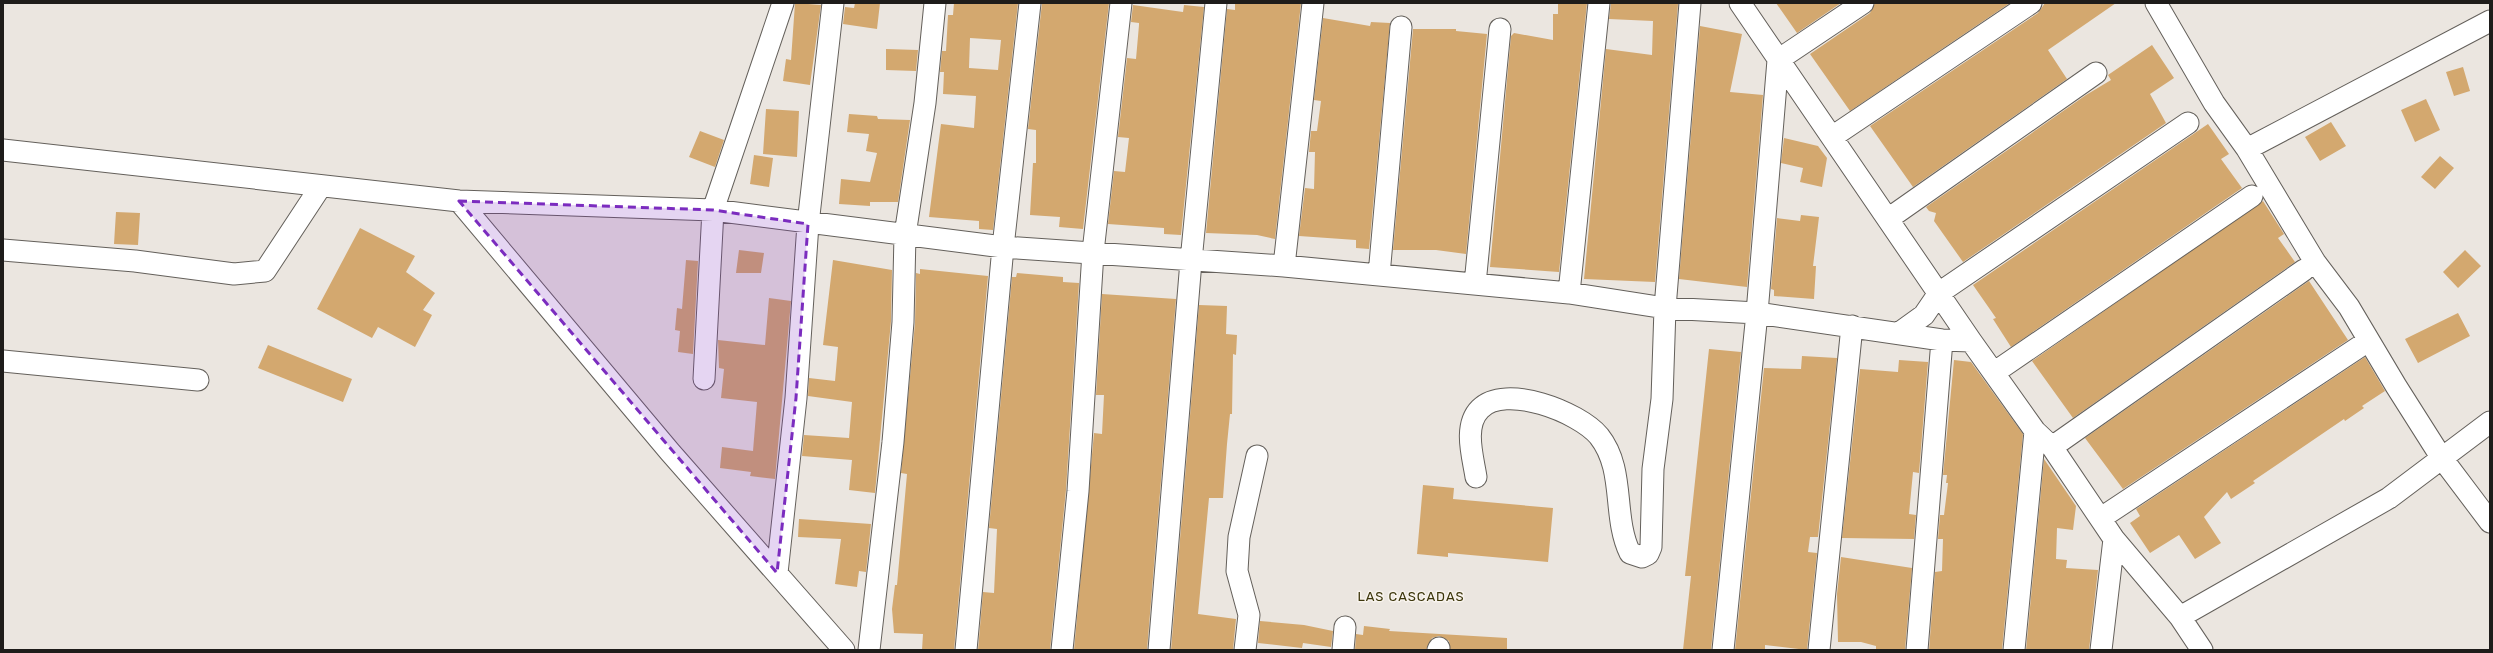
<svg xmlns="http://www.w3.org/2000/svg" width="2493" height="653" font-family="Rubik,sans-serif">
	<rect width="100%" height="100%" fill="#ebe6e0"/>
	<path fill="#d3a86f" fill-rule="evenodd" d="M 795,3 L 821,5 L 810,85 L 783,81 L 786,59 L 791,60 Z
		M 855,3 L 880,3 L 877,29 L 843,24 L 845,7 L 854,8 Z
		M 954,3 L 1018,3 L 993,230 L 979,229 L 979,221 L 929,217 L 941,124 L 974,128 L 976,96 L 943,94 L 944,72 L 940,72 L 942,51 L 946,51 L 948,15 L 953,15 ZM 970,38 L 1001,40 L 998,70 L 969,68 Z
		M 1042,3 L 1109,3 L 1083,229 L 1059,227 L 1060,217 L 1030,215 L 1033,163 L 1036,163 L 1036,130 L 1028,129 Z
		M 1235,3 L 1301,3 L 1275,239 L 1257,235 L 1206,233 L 1227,9 L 1235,10 Z
		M 1558,3 L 1587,3 L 1559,272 L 1490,267 L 1511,36 L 1514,33 L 1553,40 L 1553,14 L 1558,14 Z
		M 1611,3 L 1678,4 L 1655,282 L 1584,279 L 1606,49 L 1652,55 L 1653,21 L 1609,19 Z
		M 1776,3 L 1841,3 L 1797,33 Z
		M 1875,3 L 2010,3 L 1850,111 L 1810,54 L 1870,13 Z
		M 2045,3 L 2116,3 L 2048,50 L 2067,79 L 1913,187 L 1870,126 L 2038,13 Z
		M 1133,5 L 1183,12 L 1184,5 L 1204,7 L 1181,235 L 1164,234 L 1164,228 L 1108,224 L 1114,171 L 1125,172 L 1129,138 L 1118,137 L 1127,58 L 1136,59 L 1139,25 L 1139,23 L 1131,22 Z
		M 1323,18 L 1370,26 L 1371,22 L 1390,23 L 1369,249 L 1356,248 L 1356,240 L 1299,236 L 1305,188 L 1314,189 L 1315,152 L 1309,152 L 1311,131 L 1317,131 L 1321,101 L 1314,100 Z
		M 1700,26 L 1742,34 L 1730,92 L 1763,95 L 1747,287 L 1679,279 Z
		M 1413,29 L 1456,29 L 1456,31 L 1487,34 L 1466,254 L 1436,250 L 1393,250 Z
		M 2152,45 L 2174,78 L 2150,94 L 2166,123 L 1963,262 L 1934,221 L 1936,213 L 1929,211 L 1926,207 L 2086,95 L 2111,80 L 2108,75 Z
		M 886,49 L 918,50 L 916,71 L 886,70 Z
		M 2463,67 L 2470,91 L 2454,96 L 2446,72 Z
		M 2426,99 L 2440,130 L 2415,142 L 2401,110 Z
		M 766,109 L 799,111 L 797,157 L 763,154 Z
		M 849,114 L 877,116 L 878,119 L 910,120 L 898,202 L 870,202 L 870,206 L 839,204 L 841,179 L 870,182 L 877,153 L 866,151 L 869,134 L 847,132 Z
		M 2331,122 L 2346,146 L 2320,161 L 2305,137 Z
		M 2208,124 L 2229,154 L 2221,159 L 2242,188 L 2011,347 L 1993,319 L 1996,318 L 1973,285 Z
		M 700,131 L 724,140 L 715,167 L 689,157 Z
		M 1784,138 L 1818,146 L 1827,158 L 1822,187 L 1800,182 L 1803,168 L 1781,163 Z
		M 754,155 L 773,158 L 769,187 L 750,184 Z
		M 2440,156 L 2454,168 L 2435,189 L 2421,177 Z
		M 2263,201 L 2284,234 L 2278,238 L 2295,262 L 2073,418 L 2032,361 Z
		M 116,212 L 140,213 L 138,245 L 114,244 Z
		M 1801,215 L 1819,217 L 1813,266 L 1816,266 L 1814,299 L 1774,296 L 1774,290 L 1771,289 L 1777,218 L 1800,221 Z
		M 360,228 L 415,256 L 406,272 L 435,293 L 423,310 L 432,315 L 415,347 L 378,327 L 372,338 L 317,309 Z
		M 739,250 L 764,253 L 761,273 L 736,273 Z
		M 2465,250 L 2481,266 L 2458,288 L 2443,272 Z
		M 686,260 L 698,261 L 693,354 L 678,352 L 680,331 L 675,330 L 677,308 L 682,309 Z
		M 833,260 L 892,270 L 891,321 L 875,493 L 849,490 L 852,460 L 802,456 L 804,435 L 849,438 L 852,402 L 808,396 L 809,378 L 835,381 L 838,347 L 823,345 Z
		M 920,269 L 988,276 L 954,650 L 922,650 L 923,634 L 894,633 L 892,609 L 895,585 L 897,585 L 907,474 L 901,473 L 915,323 L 916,273 L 920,274 Z
		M 1017,273 L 1063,277 L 1063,282 L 1079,283 L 1066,490 L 1050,650 L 978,650 L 983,592 L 994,593 L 997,529 L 989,528 L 1012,277 L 1016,277 Z
		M 2309,281 L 2348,340 L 2123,489 L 2085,438 Z
		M 1102,294 L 1176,299 L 1147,650 L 1074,650 L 1094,433 L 1102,434 L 1104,395 L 1096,395 Z
		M 769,298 L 791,301 L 775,479 L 750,476 L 751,472 L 720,468 L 722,447 L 753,451 L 757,402 L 721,398 L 724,369 L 719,368 L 718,340 L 765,345 Z
		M 1199,305 L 1227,306 L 1226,334 L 1237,335 L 1236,355 L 1233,354 L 1232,414 L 1230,414 L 1227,444 L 1223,498 L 1209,498 L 1198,614 L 1236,619 L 1233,650 L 1171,650 Z
		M 2458,313 L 2470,336 L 2418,363 L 2405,339 Z
		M 268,345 L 352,379 L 343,402 L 258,368 Z
		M 1709,349 L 1741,352 L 1711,650 L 1683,650 L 1691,576 L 1685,576 Z
		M 1802,356 L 1837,358 L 1818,537 L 1810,537 L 1808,552 L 1817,553 L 1807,650 L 1765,645 L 1765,650 L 1735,650 L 1764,368 L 1801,369 Z
		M 2365,357 L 2385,391 L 2362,406 L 2364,408 L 2345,421 L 2344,419 L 2253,481 L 2255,483 L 2231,499 L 2227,492 L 2204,517 L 2221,543 L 2195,559 L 2179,535 L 2150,553 L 2130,523 L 2140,516 L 2136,509 Z
		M 1899,360 L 1928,362 L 1919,473 L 1913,472 L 1909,514 L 1916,515 L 1914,539 L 1842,538 L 1860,369 L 1898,372 Z
		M 1954,360 L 1971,362 L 2023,434 L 2002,650 L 1929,650 L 1935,572 L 1942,571 L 1943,539 L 1938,539 L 1940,515 L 1944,515 L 1948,483 L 1946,483 L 1947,475 L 1943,475 Z
		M 2044,459 L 2076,506 L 2073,530 L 2057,528 L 2056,559 L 2067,560 L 2066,568 L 2098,570 L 2089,650 L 2026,650 Z
		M 1423,485 L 1454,488 L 1453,499 L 1553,508 L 1548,562 L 1448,553 L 1448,557 L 1417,554 Z
		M 799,519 L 871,524 L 866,572 L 859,571 L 857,587 L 835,584 L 841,539 L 798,537 Z
		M 1841,557 L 1912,568 L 1905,650 L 1876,650 L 1876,646 L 1861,642 L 1838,642 L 1837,594 Z
		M 1260,621 L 1304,625 L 1333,631 L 1331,647 L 1303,643 L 1302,648 L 1258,643 Z
		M 1364,626 L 1390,629 L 1389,631 L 1507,638 L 1507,650 L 1450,650 L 1449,641 L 1439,636 L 1432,638 L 1426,650 L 1355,650 L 1356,634 L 1363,635 Z"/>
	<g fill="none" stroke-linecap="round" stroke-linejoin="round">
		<defs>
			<path id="street" d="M 1740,3 L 1971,341 L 2035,431 L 2052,447 L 2114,539 L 2180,617 L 2202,650
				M 2156,3 L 2214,103 L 2247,149 L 2315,262 L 2349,307 L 2396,386 L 2441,457 L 2490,522
				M 1832,137 L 2031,3
				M 2247,149 L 2490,21
				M 3,150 L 459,201 L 713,210 L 1003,247 L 1284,266 L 1569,293 L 1665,308 L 1757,313 L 1942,340 L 1971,341
				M 459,201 L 670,452 L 844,650
				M 1888,219 L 2096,73
				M 3,250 L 135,261 L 234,274 L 265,271 L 321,186
				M 1284,266 L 1313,3
				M 1379,275 L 1401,27
				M 1475,284 L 1500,29
				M 1569,293 L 1599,3
				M 1899,333 L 1924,315 L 1939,293 L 2188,123
				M 3,361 L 198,380
				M 1995,372 L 2252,196
				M 704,379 L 713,210 L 783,3
				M 2052,447 L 2304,270
				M 1476,477 C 1473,457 1463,426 1480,409 C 1505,383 1579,412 1599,436 C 1626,470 1612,516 1630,553 L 1642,557 L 1648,554 L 1651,547 L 1653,469 L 1662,399 L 1665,308 L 1690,3
				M 2101,518 L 2359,347
				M 777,573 L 796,398 L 808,224 L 833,3
				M 2180,617 L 2389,498 L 2490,422
				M 869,650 L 893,442 L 903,322 L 905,235 L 925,103 L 935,3
				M 966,650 L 1003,247 L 1030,3
				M 1062,650 L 1078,491 L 1093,252 L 1121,3
				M 1159,650 L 1191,261 L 1216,3
				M 1245,650 L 1249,615 L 1237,571 L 1239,537 L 1257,456
				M 1343,650 L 1345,627
				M 1438,650 L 1439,648
				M 1723,650 L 1757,313 L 1778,60 L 1863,3
				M 1819,650 L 1852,326
				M 1917,650 L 1942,340
				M 2014,650 L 2035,431
				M 2101,650 L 2114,539"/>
		</defs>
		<use href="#street" stroke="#64605b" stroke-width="23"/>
		<use href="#street" stroke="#fff" stroke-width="21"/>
	</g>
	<path fill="#7b2cbf" fill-opacity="0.2" stroke="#7b2cbf" stroke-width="3" stroke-dasharray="8 5" stroke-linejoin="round" d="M 459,201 L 713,210 L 808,224 L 796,398 L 777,573 Z"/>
	<g text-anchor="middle" stroke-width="3" stroke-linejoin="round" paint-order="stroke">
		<g font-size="13" letter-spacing="1" fill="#3c360b" stroke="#f8f3ed">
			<text x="1411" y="601">LAS CASCADAS</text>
		</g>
	</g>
	<rect width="2493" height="653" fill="none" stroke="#1e1c1a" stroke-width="8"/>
</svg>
